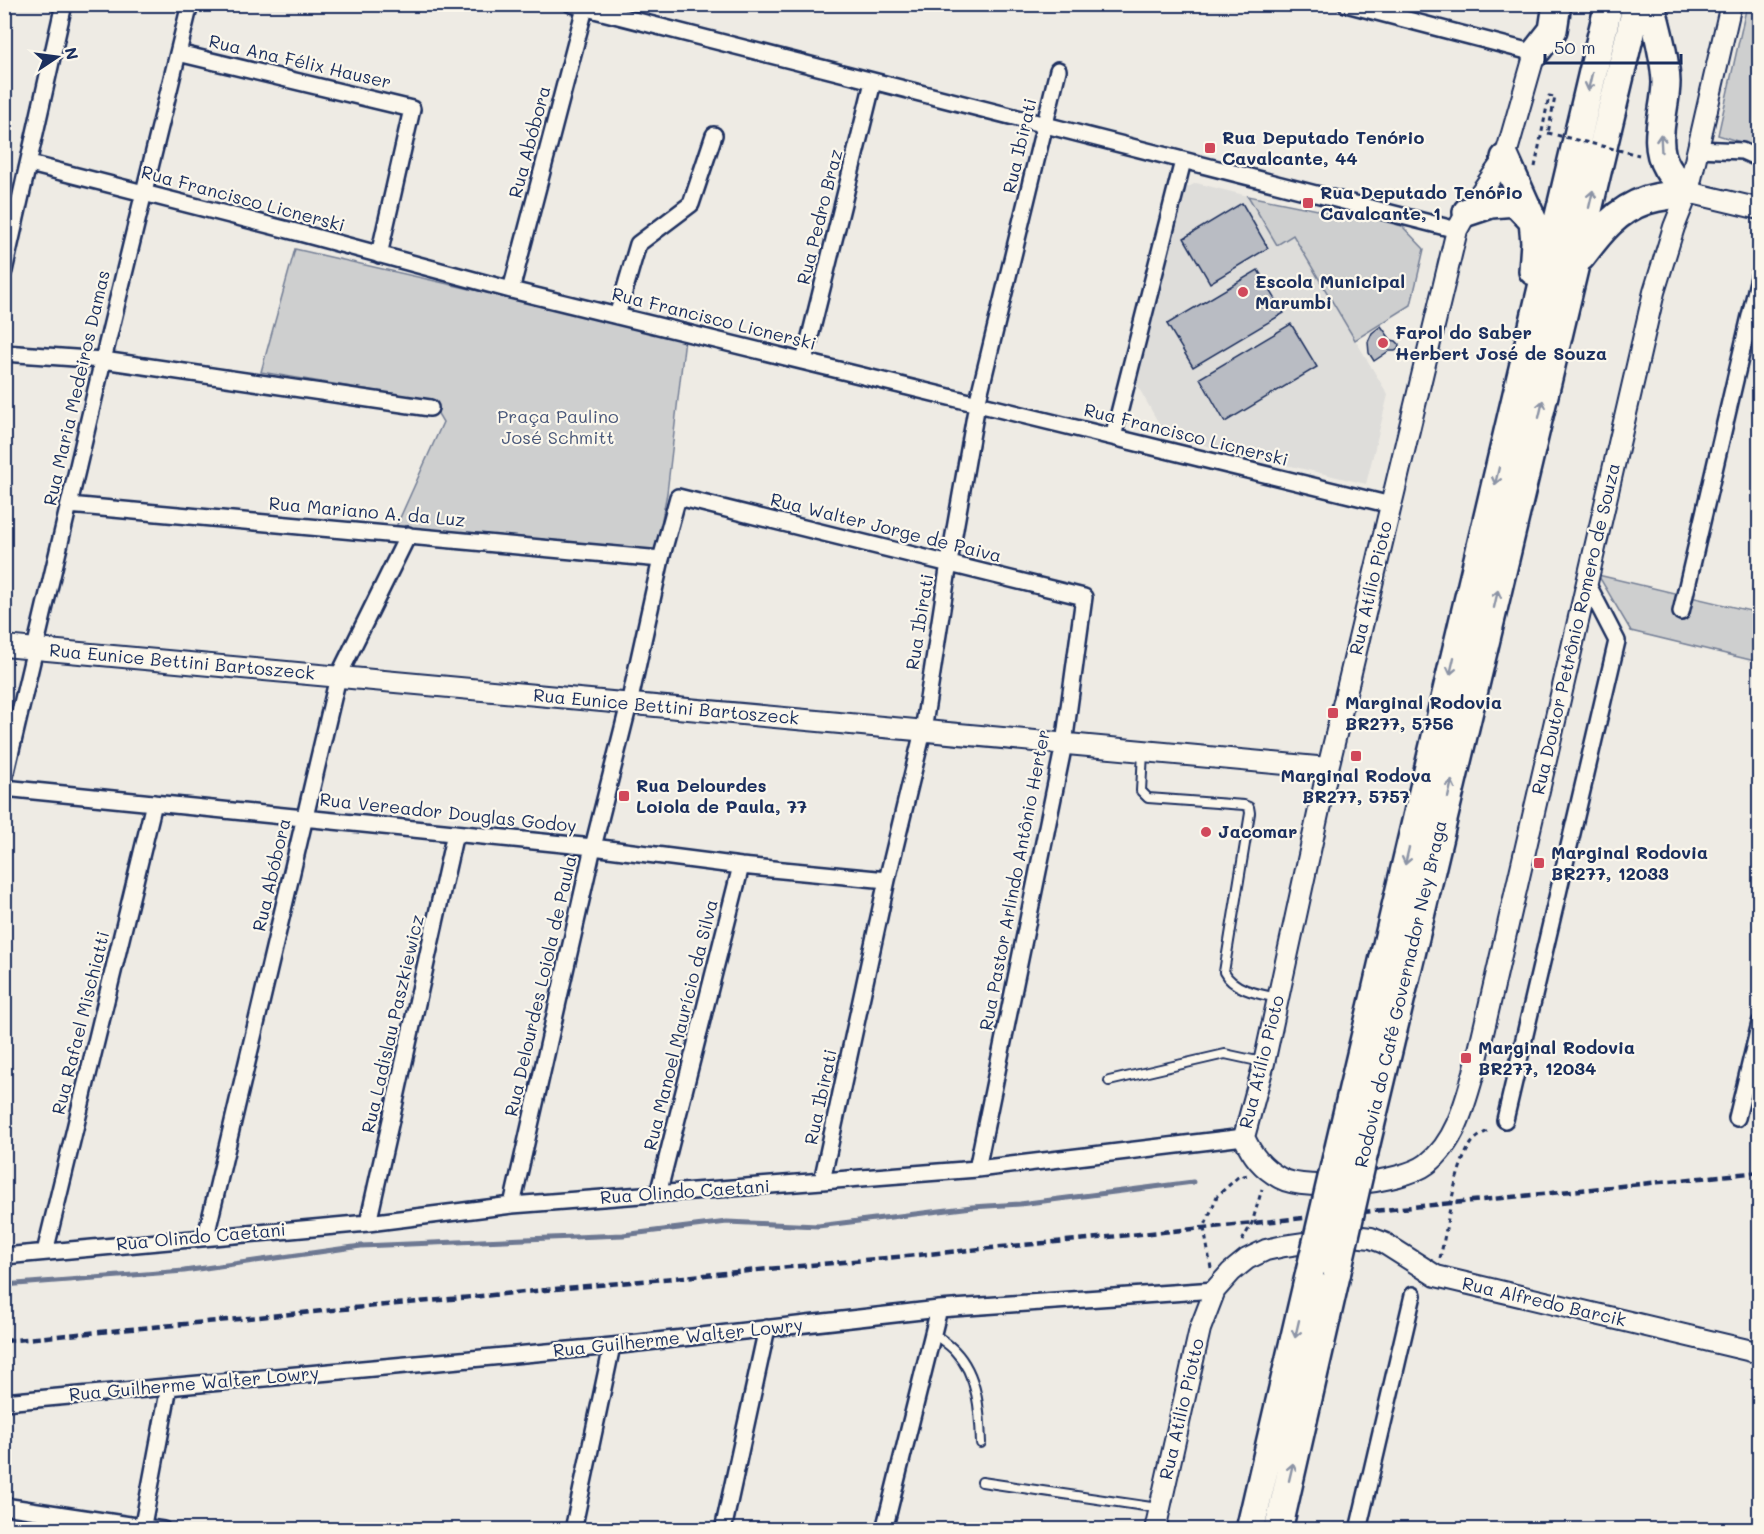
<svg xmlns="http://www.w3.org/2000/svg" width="1764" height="1534" font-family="Mali,sans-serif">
	<rect width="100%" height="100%" fill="#eeebe4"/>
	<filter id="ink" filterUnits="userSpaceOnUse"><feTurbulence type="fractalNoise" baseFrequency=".0167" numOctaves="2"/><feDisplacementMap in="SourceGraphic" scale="12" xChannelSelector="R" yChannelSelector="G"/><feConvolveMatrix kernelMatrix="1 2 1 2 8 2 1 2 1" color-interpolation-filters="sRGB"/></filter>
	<g filter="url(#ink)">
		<path fill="#deddda" d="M 1196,183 L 1248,196 L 1277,245 L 1293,235 L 1388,395 L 1366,484 L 1166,436 L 1136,383 L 1184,189 Z"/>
		<path fill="#cecfcf" stroke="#747f96" stroke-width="1.5" d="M 1747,5 L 1759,5 L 1759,148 L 1718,135 Z
			M 1248,196 L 1338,214 L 1344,211 L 1402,226 L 1424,249 L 1411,305 L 1355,340 L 1293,235 L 1277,245 Z
			M 295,249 L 685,338 L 667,493 L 656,550 L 395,529 L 443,422 L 430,400 L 261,372 Z
			M 1598,575 L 1759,613 L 1759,662 L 1631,631 Z"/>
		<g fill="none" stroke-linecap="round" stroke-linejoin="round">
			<path stroke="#6d7892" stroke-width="5" d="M 4,1285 L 184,1271 L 361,1246 L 623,1235 L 727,1222 L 818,1226 L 972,1207 L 1020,1204 L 1193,1182"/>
		</g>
		<path fill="#b9bcc3" stroke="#1b2f5e" stroke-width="1.5" d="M 1242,203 L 1268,248 L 1210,283 L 1184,238 Z
			M 1258,270 L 1284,313 L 1193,367 L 1167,324 Z
			M 1291,324 L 1317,367 L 1225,422 L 1200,378 Z
			M 1381,326 L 1391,340 L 1396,341 L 1399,344 L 1398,349 L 1395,351 L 1389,351 L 1374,361 L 1369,353 L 1368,342 L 1372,333 Z"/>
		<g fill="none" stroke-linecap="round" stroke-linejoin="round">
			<defs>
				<path id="service" d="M 1143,752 L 1141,791 L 1148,798 L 1244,805 L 1249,807 L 1250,813 L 1224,972 C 1233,990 1259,994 1278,998
					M 1109,1081 L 1225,1054 L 1262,1062
					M 933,1333 C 940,1339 949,1344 955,1351 C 978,1375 980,1412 981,1443
					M 982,1482 L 1158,1508"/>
				<path id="minor" d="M 571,4 L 1457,230
					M 1346,4 L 1535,53
					M 178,53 L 412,109 L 379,255
					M 1698,149 L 1742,151 L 1760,159
					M 30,164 L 300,233 L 511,290 L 1391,505
					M 4,271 L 64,4
					M 511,290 L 586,4
					M 617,316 L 638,244 L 691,204 L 714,135
					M 4,353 L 103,360 L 430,408
					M 804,361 L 873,82
					M 1113,437 L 1183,161
					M 69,505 L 661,559
					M 1681,612 L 1760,273
					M 4,780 L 103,360 L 190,4
					M 4,788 L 593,847 L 741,866 L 887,880
					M 1737,1118 L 1760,1023
					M 1505,1120 L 1617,641 L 1587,583
					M 822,1181 L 887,880 L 923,731 L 949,563 L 977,404 L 1058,70
					M 658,1194 L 741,866
					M 512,1205 L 593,847 L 629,704 L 661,559 L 678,497 L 1084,597 L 1064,744 L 977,1169
					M 368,1223 L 455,833
					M 206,1236 L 338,677 L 408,535
					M 45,1252 L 154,803
					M 4,1256 L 368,1223 L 512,1205 L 977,1169 L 1244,1137
					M 4,1402 L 612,1346 L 939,1309 L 1215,1290
					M 4,1506 L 163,1530
					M 142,1530 L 169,1387
					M 573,1530 L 612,1346
					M 723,1530 L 767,1328
					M 884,1530 L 939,1309
					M 1358,1530 L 1413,1295"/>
				<path id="tertiary" d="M 1535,53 L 1505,158 L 1467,212 L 1457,230 L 1328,768 L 1264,1063 L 1244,1137 C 1252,1155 1262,1168 1280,1178 C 1307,1193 1402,1183 1427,1164 C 1455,1143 1465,1104 1474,1072 L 1654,292 L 1674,227 L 1688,192 L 1731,4
					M 1688,192 L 1760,209
					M 4,646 L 1328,768
					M 1155,1530 L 1200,1329 L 1215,1290 L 1231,1272 L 1247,1259 L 1266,1250 L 1284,1246 L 1353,1236 L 1371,1238 L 1384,1243 L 1436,1276 L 1760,1353"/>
				<path id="motorway" d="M 1651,4 C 1657,30 1665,55 1666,82 C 1666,110 1651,142 1667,168 C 1672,177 1681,185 1688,192
					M 1535,53 L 1553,30 L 1557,4
					M 1505,158 L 1533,221 L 1535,242 L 1533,271
					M 1467,212 L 1491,204 L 1515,202 L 1532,220
					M 1581,257 C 1599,233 1616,210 1647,200 C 1660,196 1675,195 1688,192
					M 1338,1152 L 1609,4
					M 1364,1152 L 1637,4
					M 1250,1530 L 1310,1272
					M 1278,1530 L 1337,1271"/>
			</defs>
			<use href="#service" stroke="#1b2f5e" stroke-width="12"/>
			<use href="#minor" stroke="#1b2f5e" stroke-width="20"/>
			<use href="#tertiary" stroke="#1b2f5e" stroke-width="24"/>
			<use href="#motorway" stroke="#1b2f5e" stroke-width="32"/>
			<path stroke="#1b2f5e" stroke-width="3" stroke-dasharray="4.5 4.5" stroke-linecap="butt" d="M 1535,167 L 1549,96 L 1555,97 L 1548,133
				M 1242,1241 L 1252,1223 L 1262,1189
				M 1440,1258 C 1448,1225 1453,1175 1469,1147 C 1474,1138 1482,1134 1491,1129
				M 1211,1268 L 1204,1228 L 1217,1196 L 1238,1177 L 1248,1175"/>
			<use href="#service" stroke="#fbf7ec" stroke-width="8"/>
			<use href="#minor" stroke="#fbf7ec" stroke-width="15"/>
			<use href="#tertiary" stroke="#fbf7ec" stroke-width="20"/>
			<use href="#motorway" stroke="#fbf7ec" stroke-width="27"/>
			<path stroke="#1b2f5e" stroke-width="4.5" stroke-dasharray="9 4.5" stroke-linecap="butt" d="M 4,1341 L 1204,1228 L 1760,1172"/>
			<defs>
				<path id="motorway-bridge" d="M 1337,1271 L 1364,1152
					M 1310,1272 L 1338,1152"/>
			</defs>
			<use href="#motorway-bridge" stroke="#1b2f5e" stroke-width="32" stroke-linecap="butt"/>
			<path stroke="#1b2f5e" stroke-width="3" stroke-dasharray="4.5 4.5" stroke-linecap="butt" d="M 1548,133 L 1639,155"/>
			<use href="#motorway-bridge" stroke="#fbf7ec" stroke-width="27"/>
		</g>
		<defs><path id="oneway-shaft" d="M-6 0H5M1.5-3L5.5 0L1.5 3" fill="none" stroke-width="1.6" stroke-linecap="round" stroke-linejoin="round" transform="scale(1.5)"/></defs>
		<g stroke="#8b93a5">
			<use href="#oneway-shaft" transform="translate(1590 82) rotate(103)"/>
			<use href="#oneway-shaft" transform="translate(1661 143) rotate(-93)"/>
			<use href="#oneway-shaft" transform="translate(1591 199) rotate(-77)"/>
			<use href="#oneway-shaft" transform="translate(1541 409) rotate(-77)"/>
			<use href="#oneway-shaft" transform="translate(1497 476) rotate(103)"/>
			<use href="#oneway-shaft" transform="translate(1496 599) rotate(-77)"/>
			<use href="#oneway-shaft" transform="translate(1452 666) rotate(103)"/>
			<use href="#oneway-shaft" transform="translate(1450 789) rotate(-77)"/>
			<use href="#oneway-shaft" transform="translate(1407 856) rotate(103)"/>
			<use href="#oneway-shaft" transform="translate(1297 1329) rotate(103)"/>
			<use href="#oneway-shaft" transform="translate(1291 1472) rotate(-77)"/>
		</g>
	</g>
	<g fill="#d1495b" stroke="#fbf7ec" stroke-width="2">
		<rect x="1204" y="142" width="12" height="12" rx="3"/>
		<rect x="1302" y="197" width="12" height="12" rx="3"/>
		<circle cx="1243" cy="292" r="6"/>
		<circle cx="1383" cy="343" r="6"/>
		<rect x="1327" y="707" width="12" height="12" rx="3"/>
		<rect x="1350" y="750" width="12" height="12" rx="3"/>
		<rect x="618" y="790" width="12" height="12" rx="3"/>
		<circle cx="1206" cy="832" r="6"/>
		<rect x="1533" y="857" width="12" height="12" rx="3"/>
		<rect x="1460" y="1052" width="12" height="12" rx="3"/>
	</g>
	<g text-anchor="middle" stroke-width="4.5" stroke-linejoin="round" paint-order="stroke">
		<g font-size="18" fill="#1b2f5e" stroke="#fbf7ec">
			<text transform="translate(300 62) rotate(13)" y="6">Rua Ana Félix Hauser</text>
			<text transform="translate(530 142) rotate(-75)" y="6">Rua Abóbora</text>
			<text transform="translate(1020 146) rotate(-77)" y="6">Rua Ibirati</text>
			<text transform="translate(243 199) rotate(15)" y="6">Rua Francisco Licnerski</text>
			<text transform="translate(820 217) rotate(-76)" y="6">Rua Pedro Braz</text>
			<text transform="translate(714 319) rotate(14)" y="6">Rua Francisco Licnerski</text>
			<text transform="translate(77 388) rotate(-77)" y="6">Rua Maria Medeiros Damas</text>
			<text transform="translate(1186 435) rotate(14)" y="6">Rua Francisco Licnerski</text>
			<text transform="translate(367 512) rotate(5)" y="6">Rua Mariano A. da Luz</text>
			<text transform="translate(886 528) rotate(14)" y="6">Rua Walter Jorge de Paiva</text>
			<text transform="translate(1371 588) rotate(-77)" y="6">Rua Atílio Pioto</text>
			<text transform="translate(920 622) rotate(-81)" y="6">Rua Ibirati</text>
			<text transform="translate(1576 629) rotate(-77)" y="6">Rua Doutor Petrônio Romero de Souza</text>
			<text transform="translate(182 662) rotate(5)" y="6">Rua Eunice Bettini Bartoszeck</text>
			<text transform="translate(666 707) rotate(5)" y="6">Rua Eunice Bettini Bartoszeck</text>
			<text transform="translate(448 813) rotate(6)" y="6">Rua Vereador Douglas Godoy</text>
			<text transform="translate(272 875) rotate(-77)" y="6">Rua Abóbora</text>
			<text transform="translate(1015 880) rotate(-79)" y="6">Rua Pastor Arlindo Antônio Herter</text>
			<text transform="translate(541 986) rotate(-77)" y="6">Rua Delourdes Loiola de Paula</text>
			<text transform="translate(1401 994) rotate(-77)" y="6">Rodovia do Café Governador Ney Braga</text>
			<text transform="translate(81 1023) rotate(-76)" y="6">Rua Rafael Mischiatti</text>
			<text transform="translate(393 1024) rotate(-77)" y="6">Rua Ladislau Paszkiewicz</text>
			<text transform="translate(681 1025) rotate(-76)" y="6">Rua Manoel Maurício da Silva</text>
			<text transform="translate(1262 1062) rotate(-76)" y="6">Rua Atílio Pioto</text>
			<text transform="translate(821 1097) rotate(-78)" y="6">Rua Ibirati</text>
			<text transform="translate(685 1192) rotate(-4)" y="6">Rua Olindo Caetani</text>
			<text transform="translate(201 1237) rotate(-5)" y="6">Rua Olindo Caetani</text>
			<text transform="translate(1544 1302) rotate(13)" y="6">Rua Alfredo Barcik</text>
			<text transform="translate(678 1338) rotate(-6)" y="6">Rua Guilherme Walter Lowry</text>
			<text transform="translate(194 1384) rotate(-5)" y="6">Rua Guilherme Walter Lowry</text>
			<text transform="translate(1182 1409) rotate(-77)" y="6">Rua Atilio Piotto</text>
		</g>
		<g font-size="18" font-weight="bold" fill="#1b2f5e" stroke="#fbf7ec" text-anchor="start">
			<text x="1222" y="144">Rua Deputado Tenório<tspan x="1222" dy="21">Cavalcante, 44</tspan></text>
			<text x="1320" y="199">Rua Deputado Tenório<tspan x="1320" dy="21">Cavalcante, 1</tspan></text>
			<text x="1255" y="288">Escola Municipal<tspan x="1255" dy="21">Marumbi</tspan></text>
			<text x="1395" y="339">Farol do Saber<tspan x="1395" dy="21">Herbert José de Souza</tspan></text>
			<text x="1345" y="709">Marginal Rodovia<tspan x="1345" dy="21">BR277, 5756</tspan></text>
			<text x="1356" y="782" text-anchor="middle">Marginal Rodova<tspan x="1356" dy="21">BR277, 5757</tspan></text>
			<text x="636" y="792">Rua Delourdes<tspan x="636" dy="21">Loiola de Paula, 77</tspan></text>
			<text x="1218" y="838">Jacomar</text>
			<text x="1551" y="859">Marginal Rodovia<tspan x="1551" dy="21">BR277, 12033</tspan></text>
			<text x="1478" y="1054">Marginal Rodovia<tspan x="1478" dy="21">BR277, 12034</tspan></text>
		</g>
		<g font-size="18" fill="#48577a" stroke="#fbf7ec">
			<text x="558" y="423">Praça Paulino<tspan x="558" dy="21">José Schmitt</tspan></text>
		</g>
	</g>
	<rect width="1764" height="1534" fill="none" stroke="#fbf7ec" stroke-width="24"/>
	<rect x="12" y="12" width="1740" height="1510" fill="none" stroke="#1b2f5e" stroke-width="2" filter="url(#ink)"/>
	<g transform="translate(57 57) rotate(77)" stroke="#fbf7ec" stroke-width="4.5" paint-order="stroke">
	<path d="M0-4.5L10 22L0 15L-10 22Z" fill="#1b2f5e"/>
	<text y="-9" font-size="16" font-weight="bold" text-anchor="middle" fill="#1b2f5e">N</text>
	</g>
	<path d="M1545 54v9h136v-9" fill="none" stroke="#1b2f5e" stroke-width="3"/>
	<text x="1554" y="54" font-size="18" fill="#1b2f5e" stroke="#fbf7ec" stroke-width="4.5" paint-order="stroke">50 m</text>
</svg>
